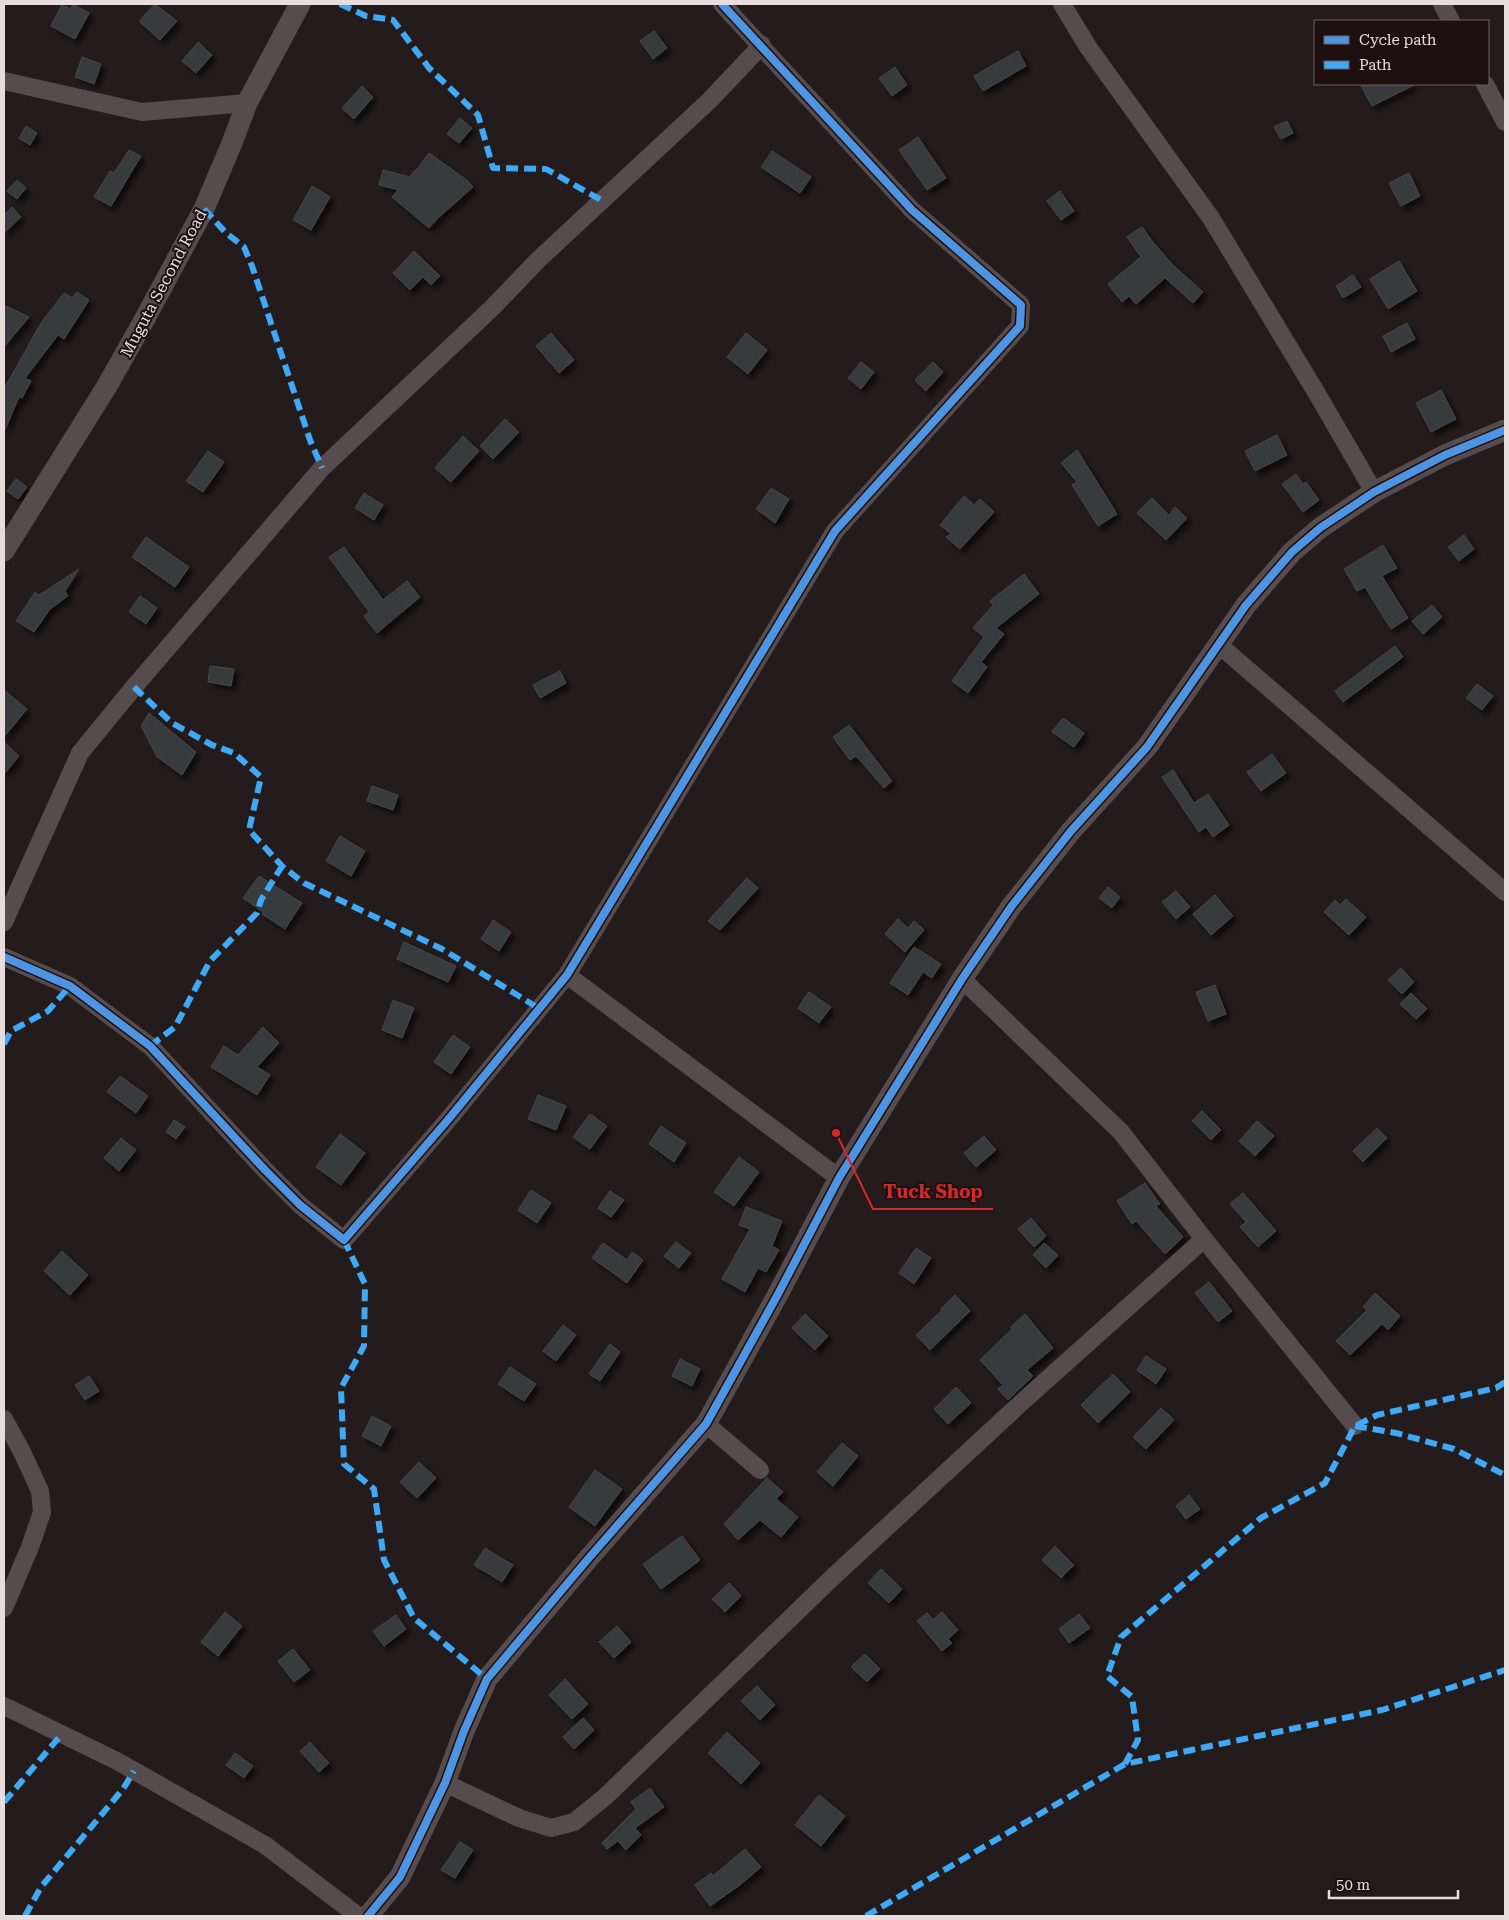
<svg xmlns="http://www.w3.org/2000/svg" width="1509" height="1920" font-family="'Roboto Serif',serif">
	<defs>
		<filter id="shadow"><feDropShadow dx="4.5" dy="4.5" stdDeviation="2.5" flood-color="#0009"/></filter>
	</defs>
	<rect width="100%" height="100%" fill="#241c1c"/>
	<path fill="#393b3d" stroke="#474749" filter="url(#shadow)" d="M 73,4 L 89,13 L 75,39 L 51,26 L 62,5 L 71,9 Z
		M 155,4 L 177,21 L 160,40 L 139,21 Z
		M 654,31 L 667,48 L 653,59 L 640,41 Z
		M 198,42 L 212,55 L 196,73 L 182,61 Z
		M 1018,51 L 1026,66 L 983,91 L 974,76 Z
		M 82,57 L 101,64 L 94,84 L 75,77 Z
		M 895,67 L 907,85 L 892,96 L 879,78 Z
		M 1360,84 L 1416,84 L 1372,106 Z
		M 362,86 L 373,97 L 354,119 L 342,108 Z
		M 460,118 L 472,128 L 459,143 L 447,134 Z
		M 1287,121 L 1293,133 L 1281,139 L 1274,127 Z
		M 26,126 L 37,133 L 30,145 L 19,138 Z
		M 918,137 L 946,178 L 927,190 L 899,150 Z
		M 129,150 L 141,156 L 111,206 L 94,197 L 110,171 L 114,173 Z
		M 772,151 L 811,177 L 800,193 L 761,167 Z
		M 429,153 L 468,181 L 473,187 L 438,218 L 429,228 L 392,197 L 398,190 L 379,185 L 383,170 L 410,177 L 415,170 L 416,171 Z
		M 1409,173 L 1420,196 L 1401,206 L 1389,183 Z
		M 17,180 L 26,188 L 17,199 L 7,191 Z
		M 312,186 L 330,197 L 311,230 L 293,220 Z
		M 1060,191 L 1074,211 L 1061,220 L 1047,201 Z
		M 12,207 L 21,217 L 4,233 L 4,215 Z
		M 1142,227 L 1153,242 L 1173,265 L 1203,292 L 1193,303 L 1165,278 L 1136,304 L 1129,296 L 1122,302 L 1108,284 L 1141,257 L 1127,237 Z
		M 414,251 L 440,276 L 431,285 L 423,277 L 410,290 L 393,273 Z
		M 1399,261 L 1417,291 L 1388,309 L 1370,279 Z
		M 1353,275 L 1361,287 L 1343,298 L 1336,286 Z
		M 77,292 L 89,300 L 64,339 L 58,335 L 25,378 L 31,381 L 22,398 L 19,397 L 4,432 L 4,389 L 41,323 L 64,293 L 72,298 Z
		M 4,305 L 29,317 L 4,347 Z
		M 1407,323 L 1415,339 L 1391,352 L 1383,336 Z
		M 551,333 L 574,360 L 559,373 L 536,346 Z
		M 746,333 L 767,350 L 748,374 L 727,357 Z
		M 861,362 L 874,372 L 861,389 L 848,378 Z
		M 933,362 L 943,372 L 926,391 L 915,380 Z
		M 1441,390 L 1456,419 L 1431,432 L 1416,403 Z
		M 505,419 L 519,432 L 493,459 L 480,446 Z
		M 1277,435 L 1287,455 L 1255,471 L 1245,451 Z
		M 463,436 L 479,451 L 451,482 L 435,468 Z
		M 1077,450 L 1117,514 L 1098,526 L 1072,485 L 1077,482 L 1061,463 Z
		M 208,451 L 224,462 L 203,492 L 186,481 Z
		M 1296,474 L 1303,484 L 1306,482 L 1319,500 L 1303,512 L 1282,484 Z
		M 16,479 L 27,487 L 18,499 L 7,491 Z
		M 771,488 L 789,499 L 775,523 L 756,509 Z
		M 364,493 L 383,505 L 374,520 L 355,508 Z
		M 964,496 L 974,505 L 980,499 L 994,512 L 960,549 L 946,537 L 951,534 L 940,525 Z
		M 1152,498 L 1169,515 L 1175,507 L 1187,518 L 1166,540 L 1137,513 Z
		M 1464,535 L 1474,549 L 1459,561 L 1448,547 Z
		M 146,537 L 189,567 L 175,587 L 132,557 Z
		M 1383,545 L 1397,568 L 1382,576 L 1408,618 L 1391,629 L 1365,587 L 1357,591 L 1344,569 Z
		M 344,547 L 383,600 L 407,581 L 420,597 L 377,633 L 364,616 L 369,612 L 329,557 Z
		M 79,569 L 65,591 L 68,596 L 50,609 L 34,632 L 16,621 L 35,592 L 39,595 Z
		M 1024,574 L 1039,594 L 996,628 L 1004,634 L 981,662 L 987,667 L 968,693 L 952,681 L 984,637 L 973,628 L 993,605 L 990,601 Z
		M 140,596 L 157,608 L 146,624 L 129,612 Z
		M 1432,605 L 1442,617 L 1423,634 L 1412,621 Z
		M 1395,646 L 1403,657 L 1343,702 L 1335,691 Z
		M 210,666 L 234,669 L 231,686 L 208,682 Z
		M 560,671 L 566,683 L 540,698 L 533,685 Z
		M 1477,684 L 1493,696 L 1482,710 L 1466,698 Z
		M 4,690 L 27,709 L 4,737 Z
		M 149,713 L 196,752 L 182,775 L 157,757 L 141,726 Z
		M 1063,718 L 1084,733 L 1074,747 L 1052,732 Z
		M 849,725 L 892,781 L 884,788 L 856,756 L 850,760 L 833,737 Z
		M 4,742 L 19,756 L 4,774 Z
		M 1272,754 L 1286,773 L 1261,791 L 1247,772 Z
		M 1173,770 L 1194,803 L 1208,794 L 1229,825 L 1213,837 L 1206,827 L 1199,832 L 1162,777 Z
		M 372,786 L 398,795 L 393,810 L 367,801 Z
		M 340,836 L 365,851 L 351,876 L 326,861 Z
		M 259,876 L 302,903 L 285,929 L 262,914 L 263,912 L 243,898 Z
		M 747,878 L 758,888 L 720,930 L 708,921 Z
		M 1108,887 L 1120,897 L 1112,908 L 1099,898 Z
		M 1176,891 L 1190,907 L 1176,919 L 1162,902 Z
		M 1215,895 L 1233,916 L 1211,935 L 1193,914 Z
		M 1346,899 L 1366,917 L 1349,935 L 1324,912 L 1335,900 L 1340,905 Z
		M 898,919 L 908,928 L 914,921 L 924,930 L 905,952 L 885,934 Z
		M 493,920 L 511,932 L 499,951 L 481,939 Z
		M 404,942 L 456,966 L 448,982 L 397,959 Z
		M 914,947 L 941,964 L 932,978 L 923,972 L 908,995 L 890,983 Z
		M 1401,968 L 1414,982 L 1402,994 L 1388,980 Z
		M 1215,985 L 1226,1014 L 1208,1021 L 1196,992 Z
		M 809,992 L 831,1007 L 819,1023 L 798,1008 Z
		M 1411,993 L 1427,1009 L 1416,1019 L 1400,1004 Z
		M 393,1000 L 414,1008 L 402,1038 L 382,1030 Z
		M 263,1027 L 279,1043 L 257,1067 L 270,1075 L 257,1095 L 211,1067 L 224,1046 L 238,1055 Z
		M 453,1035 L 470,1047 L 451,1074 L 434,1062 Z
		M 120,1076 L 148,1096 L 136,1113 L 107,1092 Z
		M 538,1095 L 566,1106 L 556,1130 L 528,1119 Z
		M 1202,1111 L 1221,1130 L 1211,1140 L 1192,1121 Z
		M 590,1114 L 607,1126 L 590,1149 L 573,1137 Z
		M 174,1120 L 185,1127 L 176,1139 L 166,1132 Z
		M 1257,1121 L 1274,1136 L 1255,1156 L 1239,1141 Z
		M 661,1126 L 686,1143 L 674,1162 L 649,1144 Z
		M 1377,1128 L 1387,1138 L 1363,1162 L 1353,1151 Z
		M 340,1134 L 365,1153 L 341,1185 L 316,1167 Z
		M 984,1136 L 996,1150 L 976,1167 L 964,1153 Z
		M 121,1138 L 136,1150 L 119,1171 L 104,1158 Z
		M 739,1157 L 759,1172 L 734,1206 L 714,1192 Z
		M 1145,1183 L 1160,1204 L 1156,1206 L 1183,1237 L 1165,1254 L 1136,1221 L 1132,1224 L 1117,1201 Z
		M 531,1190 L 551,1203 L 537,1223 L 518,1210 Z
		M 610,1191 L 624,1200 L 611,1217 L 598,1208 Z
		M 1243,1193 L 1276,1231 L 1258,1247 L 1240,1227 L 1246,1222 L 1230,1204 Z
		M 746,1207 L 782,1221 L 772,1246 L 779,1250 L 766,1272 L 758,1268 L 745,1292 L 722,1279 L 750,1229 L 739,1225 Z
		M 1031,1218 L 1046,1236 L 1034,1247 L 1018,1229 Z
		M 676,1242 L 691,1253 L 679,1268 L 664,1256 Z
		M 603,1243 L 627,1260 L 632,1252 L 643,1260 L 627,1283 L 592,1258 Z
		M 1044,1243 L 1058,1255 L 1046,1268 L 1033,1255 Z
		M 916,1248 L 931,1258 L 914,1284 L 899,1273 Z
		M 62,1251 L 88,1275 L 70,1295 L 44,1271 Z
		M 1209,1282 L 1232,1311 L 1218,1322 L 1195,1293 Z
		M 1375,1293 L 1400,1316 L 1388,1330 L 1382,1324 L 1350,1355 L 1336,1341 L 1367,1310 L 1363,1307 Z
		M 955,1295 L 970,1311 L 930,1350 L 916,1335 L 942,1310 L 941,1309 Z
		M 805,1314 L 828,1336 L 815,1350 L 792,1328 Z
		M 1025,1314 L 1053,1348 L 1027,1370 L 1033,1376 L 1008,1400 L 998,1389 L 1003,1385 L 980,1360 L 1012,1329 L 1011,1327 Z
		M 563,1325 L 576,1335 L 556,1361 L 543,1351 Z
		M 610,1344 L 620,1352 L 600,1381 L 589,1374 Z
		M 1146,1356 L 1166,1369 L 1156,1384 L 1137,1370 Z
		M 680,1359 L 700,1369 L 692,1386 L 672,1376 Z
		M 510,1367 L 536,1384 L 524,1401 L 498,1384 Z
		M 1113,1374 L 1130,1392 L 1098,1423 L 1081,1405 Z
		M 89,1376 L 99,1391 L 85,1400 L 75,1385 Z
		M 956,1387 L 971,1403 L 948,1424 L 934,1409 Z
		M 1161,1408 L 1174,1420 L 1146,1449 L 1133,1437 Z
		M 372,1416 L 391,1426 L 381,1446 L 362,1436 Z
		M 842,1443 L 858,1456 L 833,1486 L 817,1472 Z
		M 419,1462 L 436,1478 L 417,1498 L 400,1482 Z
		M 595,1470 L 622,1489 L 595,1526 L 569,1507 Z
		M 767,1478 L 783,1492 L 776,1499 L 798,1517 L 781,1537 L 760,1520 L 738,1540 L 724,1524 Z
		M 1189,1495 L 1200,1509 L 1186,1519 L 1176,1506 Z
		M 682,1536 L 700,1560 L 661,1589 L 643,1564 Z
		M 1055,1546 L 1074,1565 L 1061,1578 L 1042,1560 Z
		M 485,1548 L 513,1565 L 502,1582 L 474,1565 Z
		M 881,1569 L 902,1589 L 889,1603 L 868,1583 Z
		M 729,1583 L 741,1596 L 725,1612 L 712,1599 Z
		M 225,1612 L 242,1626 L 218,1656 L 201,1642 Z
		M 942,1612 L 958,1630 L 948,1639 L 952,1643 L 942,1651 L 917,1621 L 927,1613 L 933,1620 Z
		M 1079,1614 L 1090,1628 L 1069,1643 L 1059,1629 Z
		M 396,1615 L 406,1629 L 384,1646 L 373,1631 Z
		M 617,1626 L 631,1642 L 614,1658 L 599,1642 Z
		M 293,1649 L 310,1670 L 294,1682 L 278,1661 Z
		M 865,1654 L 880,1669 L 867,1682 L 851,1667 Z
		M 565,1679 L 588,1704 L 572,1719 L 549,1695 Z
		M 757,1686 L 775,1705 L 760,1720 L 741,1701 Z
		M 583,1718 L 594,1730 L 574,1749 L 563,1737 Z
		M 727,1732 L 760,1763 L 741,1784 L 708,1753 Z
		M 310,1742 L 329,1763 L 319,1772 L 300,1751 Z
		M 235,1753 L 253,1766 L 244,1778 L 226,1765 Z
		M 650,1788 L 664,1807 L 635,1828 L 641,1835 L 626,1850 L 618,1841 L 607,1849 L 602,1843 L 636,1809 L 631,1802 Z
		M 819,1795 L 845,1816 L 821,1846 L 795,1825 Z
		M 460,1842 L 473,1850 L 455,1878 L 441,1870 Z
		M 745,1849 L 761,1867 L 740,1885 L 710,1906 L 695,1885 L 711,1873 L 713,1876 Z"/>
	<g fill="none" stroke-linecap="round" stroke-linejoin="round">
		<path stroke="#574c4d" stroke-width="18" d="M 1062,4 L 1088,47 L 1211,218 L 1319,397 L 1374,492
			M 1442,4 L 1451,21
			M 4,81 L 142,112 L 247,103
			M 1485,84 L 1505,122
			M 1218,644 L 1505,892
			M 4,922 L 80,753 L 134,687 L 322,468 L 493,307 L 538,260 L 710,100 L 762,45
			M 4,957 L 70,986 L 150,1046 L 265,1170 L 300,1205 L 344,1240 L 447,1121 L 567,975 L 835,531 L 1020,326 L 1021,305 L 912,210 L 722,4
			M 567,975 L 839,1178
			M 962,979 L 1121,1132 L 1204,1239 L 1355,1426
			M 4,1419 L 22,1452 L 40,1491 L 42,1512 L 30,1547 L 4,1608
			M 706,1424 L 760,1470
			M 4,1706 L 117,1761 L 265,1845 L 358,1916
			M 445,1783 L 519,1818 L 551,1828 L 574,1822 L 605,1797 L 834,1576 L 1022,1402 L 1204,1239"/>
		<path stroke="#574c4d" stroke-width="21" d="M 4,551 L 107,386 L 142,324 L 204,209 L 232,143 L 247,103 L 300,4
			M 368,1916 L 400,1877 L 445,1783 L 464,1731 L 487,1679 L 588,1559 L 706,1424 L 777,1296 L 839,1178 L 962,979 L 1011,907 L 1071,831 L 1147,747 L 1246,605 L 1292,552 L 1320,528 L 1374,492 L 1445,455 L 1505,430"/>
		<path stroke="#3fa9f5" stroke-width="6" stroke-dasharray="12 6" stroke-linecap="butt" d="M 340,4 L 366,16 L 393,20 L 429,68 L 478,115 L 493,168 L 546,169 L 601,200
			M 204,209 L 226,233 L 244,247 L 252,266 L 310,440 L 322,468
			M 134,687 L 172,723 L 212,745 L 234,753 L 261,777 L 249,830 L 282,866 L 304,883 L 442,949 L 540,1009
			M 4,1044 L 11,1031 L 48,1011 L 70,986
			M 150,1046 L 175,1027 L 210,961 L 257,913 L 261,900 L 282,866
			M 344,1240 L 365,1284 L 364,1346 L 341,1388 L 344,1464 L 374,1489 L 384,1560 L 414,1618 L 487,1679
			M 1355,1426 L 1396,1433 L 1454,1449 L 1505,1475
			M 1125,1764 L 1138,1740 L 1132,1697 L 1107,1676 L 1121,1637 L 1261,1518 L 1325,1483 L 1355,1426 L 1377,1415 L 1496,1388 L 1505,1382
			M 4,1802 L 61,1735
			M 25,1916 L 41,1887 L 123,1789 L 134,1771
			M 866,1916 L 1125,1764 L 1382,1710 L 1505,1670"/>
		<defs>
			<path id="cycleway" d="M 4,957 L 70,986 L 150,1046 L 265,1170 L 300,1205 L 344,1240 L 447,1121 L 567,975 L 835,531 L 1020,326 L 1021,305 L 912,210 L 722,4
				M 368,1916 L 400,1877 L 445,1783 L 464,1731 L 487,1679 L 588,1559 L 706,1424 L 777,1296 L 839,1178 L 962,979 L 1011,907 L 1071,831 L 1147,747 L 1246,605 L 1292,552 L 1320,528 L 1374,492 L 1445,455 L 1505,430"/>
		</defs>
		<use href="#cycleway" stroke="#1e0f10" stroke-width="11"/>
		<use href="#cycleway" stroke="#4d94e3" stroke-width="8"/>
	</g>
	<g text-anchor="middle" stroke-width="4" stroke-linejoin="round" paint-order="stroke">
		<g font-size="16" fill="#e8dcdc" stroke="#1e0f10">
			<text transform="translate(163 283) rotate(-62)" y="6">Muguta Second Road</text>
		</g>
	</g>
	<path fill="none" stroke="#d62828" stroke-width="2" d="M836 1133L873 1209H993"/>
	<circle fill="#d62828" stroke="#1e0f10" stroke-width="2" cx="836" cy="1133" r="5"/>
	<g font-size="18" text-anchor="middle" font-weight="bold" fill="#d62828" stroke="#1e0f10" stroke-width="4" stroke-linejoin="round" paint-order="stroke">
		<text x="933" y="1198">Tuck Shop</text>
	</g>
	<rect width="1509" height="1920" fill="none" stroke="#e8dcdc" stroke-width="10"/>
	<rect x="1314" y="20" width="175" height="65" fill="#1e0f10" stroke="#6f6162"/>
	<rect x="1324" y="36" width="25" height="8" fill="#4d94e3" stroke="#6f6162"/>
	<text x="1359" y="45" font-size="15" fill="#e8dcdc">Cycle path</text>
	<rect x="1324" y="61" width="25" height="8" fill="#3fa9f5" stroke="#6f6162"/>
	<text x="1359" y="70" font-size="15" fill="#e8dcdc">Path</text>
	<path d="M1329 1890v8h129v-8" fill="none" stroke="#e8dcdc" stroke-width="2.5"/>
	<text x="1336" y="1890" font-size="15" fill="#e8dcdc" stroke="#1e0f10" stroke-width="4" paint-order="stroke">50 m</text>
</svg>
